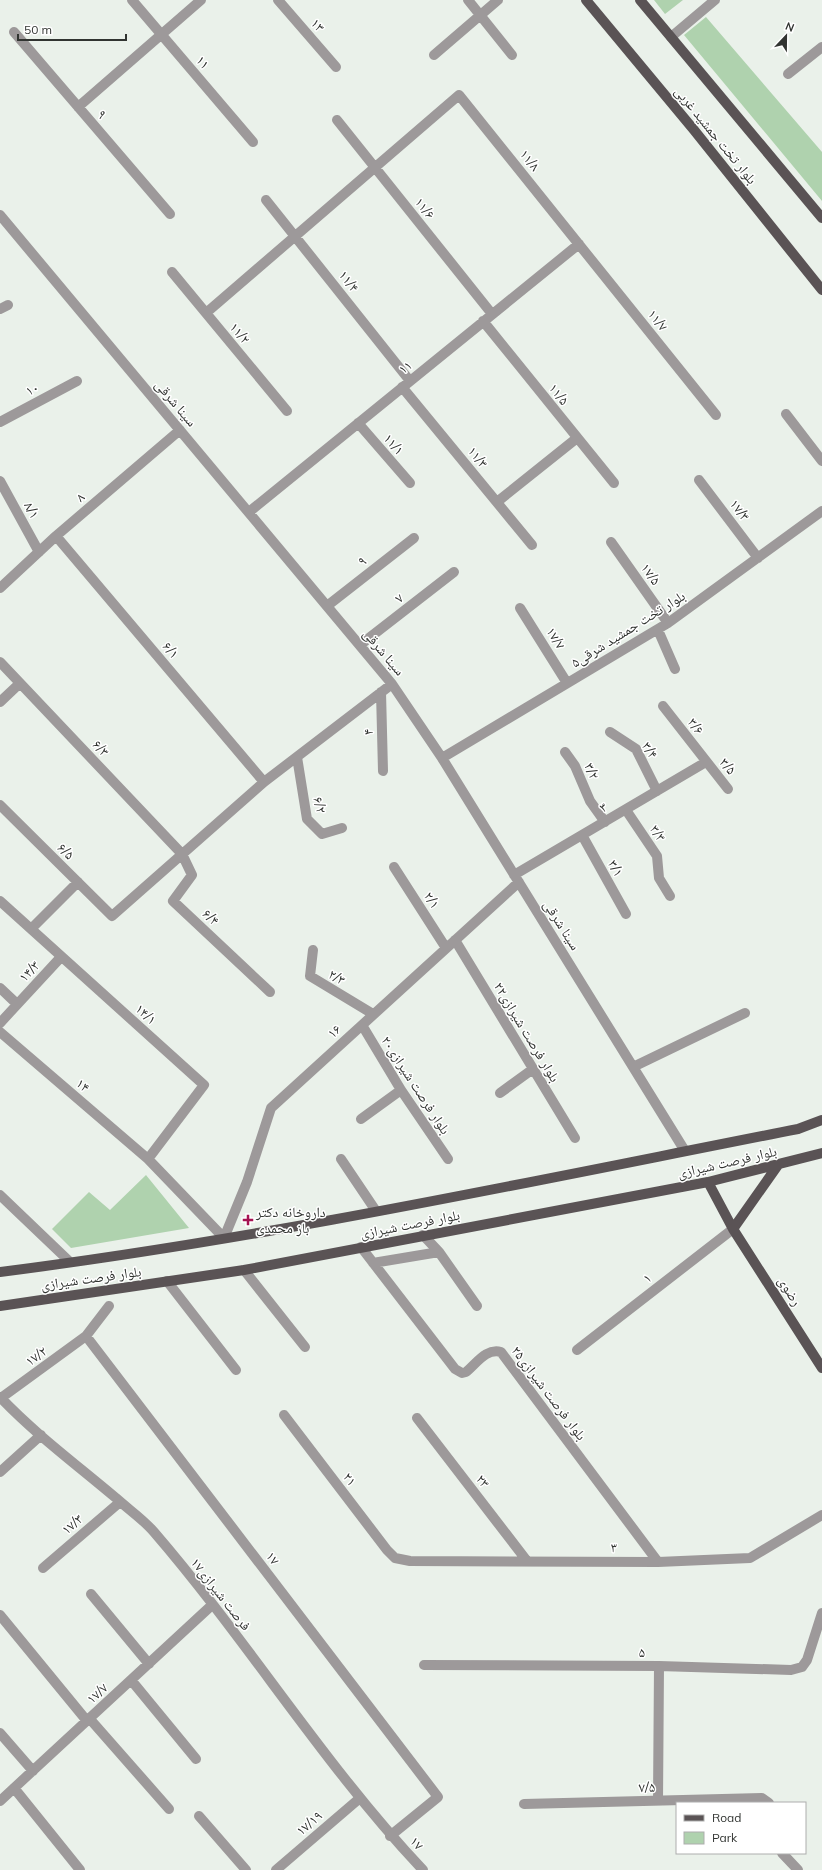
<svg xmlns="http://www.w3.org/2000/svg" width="822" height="1870" font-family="Mulish,'Noto Naskh Arabic',sans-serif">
	<rect width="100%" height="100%" fill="#eaf1ea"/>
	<path fill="#afd2ae" d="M 654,0 L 683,0 L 665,14 Z
		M 706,17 L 822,152 L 822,201 L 684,35 Z
		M 146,1175 L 189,1228 L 71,1248 L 52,1229 L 89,1192 L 110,1210 Z"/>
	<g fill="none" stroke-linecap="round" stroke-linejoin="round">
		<path stroke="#9d999a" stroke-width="10" d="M 132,0 L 253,142
			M 278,0 L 336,67
			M 468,0 L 512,55
			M 14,32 L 170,214
			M 671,37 L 715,0
			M 434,55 L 498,0
			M 788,74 L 822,47
			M 78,107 L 201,0
			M 337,120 L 492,314
			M 266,200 L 410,381
			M 0,215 L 392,684 L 442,758 L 685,1151
			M 172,272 L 287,411
			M 0,309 L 8,305
			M 206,313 L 459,95 L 716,415
			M 483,321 L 614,483
			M 402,387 L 532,545
			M 786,414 L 822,461
			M 0,422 L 77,381
			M 358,423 L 410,483
			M 699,480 L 758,558
			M 0,481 L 39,552
			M 497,502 L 577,438
			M 249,512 L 579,244
			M 56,536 L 264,782
			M 611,542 L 668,623
			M 0,588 L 56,536 L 180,430
			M 327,606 L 414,538
			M 520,608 L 567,683
			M 658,630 L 675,669
			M 360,645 L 454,572
			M 0,662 L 182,854 L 192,875 L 173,901 L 270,992
			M 381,692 L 383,771
			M 0,702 L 20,683
			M 663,706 L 728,789
			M 610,732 L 636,749 L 657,791
			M 565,752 L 575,766 L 590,801 L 605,822
			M 297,757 L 307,819 L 322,834 L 342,828
			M 442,758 L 668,623 L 822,511
			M 0,805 L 112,916 L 264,782 L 392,684
			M 626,810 L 657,856 L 659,878 L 670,896
			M 582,835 L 626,914
			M 394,867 L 446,948
			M 514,875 L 706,762
			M 0,901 L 204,1085 L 148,1159
			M 31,929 L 78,882
			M 455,940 L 575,1138
			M 313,950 L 310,976 L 373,1014
			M 0,988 L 17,1004
			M 0,1023 L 61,957
			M 362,1025 L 401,1090 L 448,1159
			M 0,1032 L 148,1159 L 224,1238 L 247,1182 L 271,1108 L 519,882
			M 633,1067 L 745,1013
			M 500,1093 L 533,1069
			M 361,1119 L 401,1090
			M 341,1159 L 376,1211
			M 0,1195 L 70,1262
			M 423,1235 L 439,1252
			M 361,1247 L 455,1369 L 462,1373 L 466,1372 C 477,1363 486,1348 501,1352 L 658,1562
			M 373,1263 L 439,1252 L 477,1306
			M 244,1270 L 305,1347
			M 167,1281 L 236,1370
			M 86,1336 L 438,1797 L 390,1836
			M 577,1350 L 733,1229
			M 0,1397 C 34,1433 77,1465 116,1498 C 128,1509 143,1519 154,1532 C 248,1641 324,1765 423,1870
			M 1,1398 L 86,1336 L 109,1306
			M 284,1415 L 387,1550 L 395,1558 L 410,1561 L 658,1562 L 750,1558 L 822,1515
			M 417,1418 L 527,1561
			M 0,1472 L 41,1435
			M 43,1568 L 120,1502
			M 91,1594 L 149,1664
			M 0,1615 L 87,1721
			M 424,1665 L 659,1666 L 791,1670 L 802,1667 L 807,1660 L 822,1613
			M 131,1680 L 196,1759
			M 89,1718 L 169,1809
			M 0,1733 L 33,1771
			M 14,1788 L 80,1870
			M 0,1801 L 212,1605
			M 658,1801 L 659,1666
			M 524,1804 L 762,1798 L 769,1803
			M 199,1816 L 246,1870
			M 782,1853 L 798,1870
			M 276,1870 L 360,1798"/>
		<path stroke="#5a5355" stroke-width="10" d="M 586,0 L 694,130 L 822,290
			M 640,0 L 822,218
			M 708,1182 L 733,1229 L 778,1165
			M 733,1229 L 822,1368
			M 0,1272 C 268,1238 533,1181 798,1129 L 822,1120
			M 0,1306 L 244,1270 L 708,1182 L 822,1153"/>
	</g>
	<path fill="#a51352" stroke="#fff" stroke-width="1.5" d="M246 1214h4v4h4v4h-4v4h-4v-4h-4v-4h4z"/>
	<g text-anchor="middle" stroke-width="3" stroke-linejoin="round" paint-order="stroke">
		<g font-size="14" fill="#313431" stroke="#fff">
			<text transform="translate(318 25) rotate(49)" y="5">۱۳</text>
			<text transform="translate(203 62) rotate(50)" y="5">۱۱</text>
			<text transform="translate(102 114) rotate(49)" y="5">۹</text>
			<text transform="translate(716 135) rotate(51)" y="5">بلوار تخت جمشید غربی</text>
			<text transform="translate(530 160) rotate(51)" y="5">۱۱/۸</text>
			<text transform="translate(425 208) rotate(51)" y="5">۱۱/۶</text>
			<text transform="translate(349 281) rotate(52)" y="5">۱۱/۴</text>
			<text transform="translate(658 320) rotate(51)" y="5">۱۱/۷</text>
			<text transform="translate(240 333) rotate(50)" y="5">۱۱/۲</text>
			<text transform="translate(405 367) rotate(-39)" y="5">۱۱</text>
			<text transform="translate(32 389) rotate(-28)" y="5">۱۰</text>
			<text transform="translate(559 394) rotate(51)" y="5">۱۱/۵</text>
			<text transform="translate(176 403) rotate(50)" y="5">سینا شرقی</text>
			<text transform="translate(394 444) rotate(49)" y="5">۱۱/۱</text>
			<text transform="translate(478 457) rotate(51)" y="5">۱۱/۳</text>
			<text transform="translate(80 497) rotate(-41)" y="5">۸</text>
			<text transform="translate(32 510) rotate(61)" y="5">۸/۱</text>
			<text transform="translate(740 510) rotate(53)" y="5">۱۷/۳</text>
			<text transform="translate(362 561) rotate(-38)" y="5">۹</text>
			<text transform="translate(651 574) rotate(55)" y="5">۱۷/۵</text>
			<text transform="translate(399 598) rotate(-38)" y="5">۷</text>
			<text transform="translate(628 629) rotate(-32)" y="5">بلوار تخت جمشید شرقی۵</text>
			<text transform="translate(556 638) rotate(58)" y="5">۱۷/۷</text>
			<text transform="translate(171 650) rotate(50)" y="5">۶/۱</text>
			<text transform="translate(384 652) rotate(50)" y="5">سینا شرقی</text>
			<text transform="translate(696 726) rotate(52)" y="5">۳/۶</text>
			<text transform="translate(368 732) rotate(-91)" y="5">۴</text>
			<text transform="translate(101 748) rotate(46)" y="5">۶/۳</text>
			<text transform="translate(650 750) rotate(57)" y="5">۳/۴</text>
			<text transform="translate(728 766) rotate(50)" y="5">۳/۵</text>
			<text transform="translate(592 771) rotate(66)" y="5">۳/۲</text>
			<text transform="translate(320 805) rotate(75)" y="5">۶/۲</text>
			<text transform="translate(603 807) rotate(-31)" y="5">۳</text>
			<text transform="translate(658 833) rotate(56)" y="5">۳/۳</text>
			<text transform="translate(66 851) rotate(45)" y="5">۶/۵</text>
			<text transform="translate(616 868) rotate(61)" y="5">۳/۱</text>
			<text transform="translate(432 900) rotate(57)" y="5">۲/۱</text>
			<text transform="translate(211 917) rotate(43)" y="5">۶/۴</text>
			<text transform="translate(562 925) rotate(58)" y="5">سینا شرقی</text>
			<text transform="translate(29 971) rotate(-47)" y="5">۱۴/۳</text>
			<text transform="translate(337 977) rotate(31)" y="5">۲/۳</text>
			<text transform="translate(146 1014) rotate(42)" y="5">۱۴/۱</text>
			<text transform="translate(334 1031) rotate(-42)" y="5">۱۶</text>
			<text transform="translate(527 1032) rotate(59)" y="5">بلوار فرصت شیرازی۲۲</text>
			<text transform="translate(83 1085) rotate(41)" y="5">۱۴</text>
			<text transform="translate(416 1085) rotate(57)" y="5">بلوار فرصت شیرازی۲۰</text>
			<text transform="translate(727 1162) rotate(-13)" y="5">بلوار فرصت شیرازی</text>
			<text transform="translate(410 1224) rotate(-11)" y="5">بلوار فرصت شیرازی</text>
			<text transform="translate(91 1278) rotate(-8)" y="5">بلوار فرصت شیرازی</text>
			<text transform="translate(647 1278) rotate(-38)" y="5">۱</text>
			<text transform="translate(790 1291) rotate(58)" y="5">رضوی</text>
			<text transform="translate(36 1356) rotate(-36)" y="5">۱۷/۲</text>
			<text transform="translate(549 1393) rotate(53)" y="5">بلوار فرصت شیرازی۲۵</text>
			<text transform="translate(350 1479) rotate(53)" y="5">۲۱</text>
			<text transform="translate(483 1481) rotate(52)" y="5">۲۳</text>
			<text transform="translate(72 1524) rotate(-41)" y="5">۱۷/۳</text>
			<text x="614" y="1552">۳</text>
			<text transform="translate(273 1558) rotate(53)" y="5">۱۷</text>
			<text transform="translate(221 1594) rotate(52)" y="5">۱۷فرصت شیرازی</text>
			<text x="642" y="1657">۵</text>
			<text transform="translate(97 1693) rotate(-43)" y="5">۱۷/۷</text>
			<text transform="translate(647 1787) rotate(-1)" y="5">۷/۵</text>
			<text transform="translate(309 1823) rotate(-41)" y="5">۱۷/۱۹</text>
			<text transform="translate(417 1843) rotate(47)" y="5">۱۷</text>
		</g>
		<g font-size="14" fill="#313431" stroke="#fff" text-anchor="start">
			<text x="256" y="1217">داروخانه دکتر<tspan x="256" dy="16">باز محمدی</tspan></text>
		</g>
	</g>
	<rect x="676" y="1802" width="130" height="52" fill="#ffffff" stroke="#adaead"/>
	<rect x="684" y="1815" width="20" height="6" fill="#5a5355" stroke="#adaead"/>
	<text x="712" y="1822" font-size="12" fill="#313431">Road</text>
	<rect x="684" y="1832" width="20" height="12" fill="#afd2ae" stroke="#adaead"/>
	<text x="712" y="1842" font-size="12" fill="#313431">Park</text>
	<g transform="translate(786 36) rotate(22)" stroke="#ffffff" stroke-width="3" paint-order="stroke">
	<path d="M0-3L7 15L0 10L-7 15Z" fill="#313431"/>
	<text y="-6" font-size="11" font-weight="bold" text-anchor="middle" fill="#313431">N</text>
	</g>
	<path d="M18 34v6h108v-6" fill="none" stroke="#313431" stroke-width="2"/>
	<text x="24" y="34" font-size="12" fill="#313431" stroke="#ffffff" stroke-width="3" paint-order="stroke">50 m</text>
</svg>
